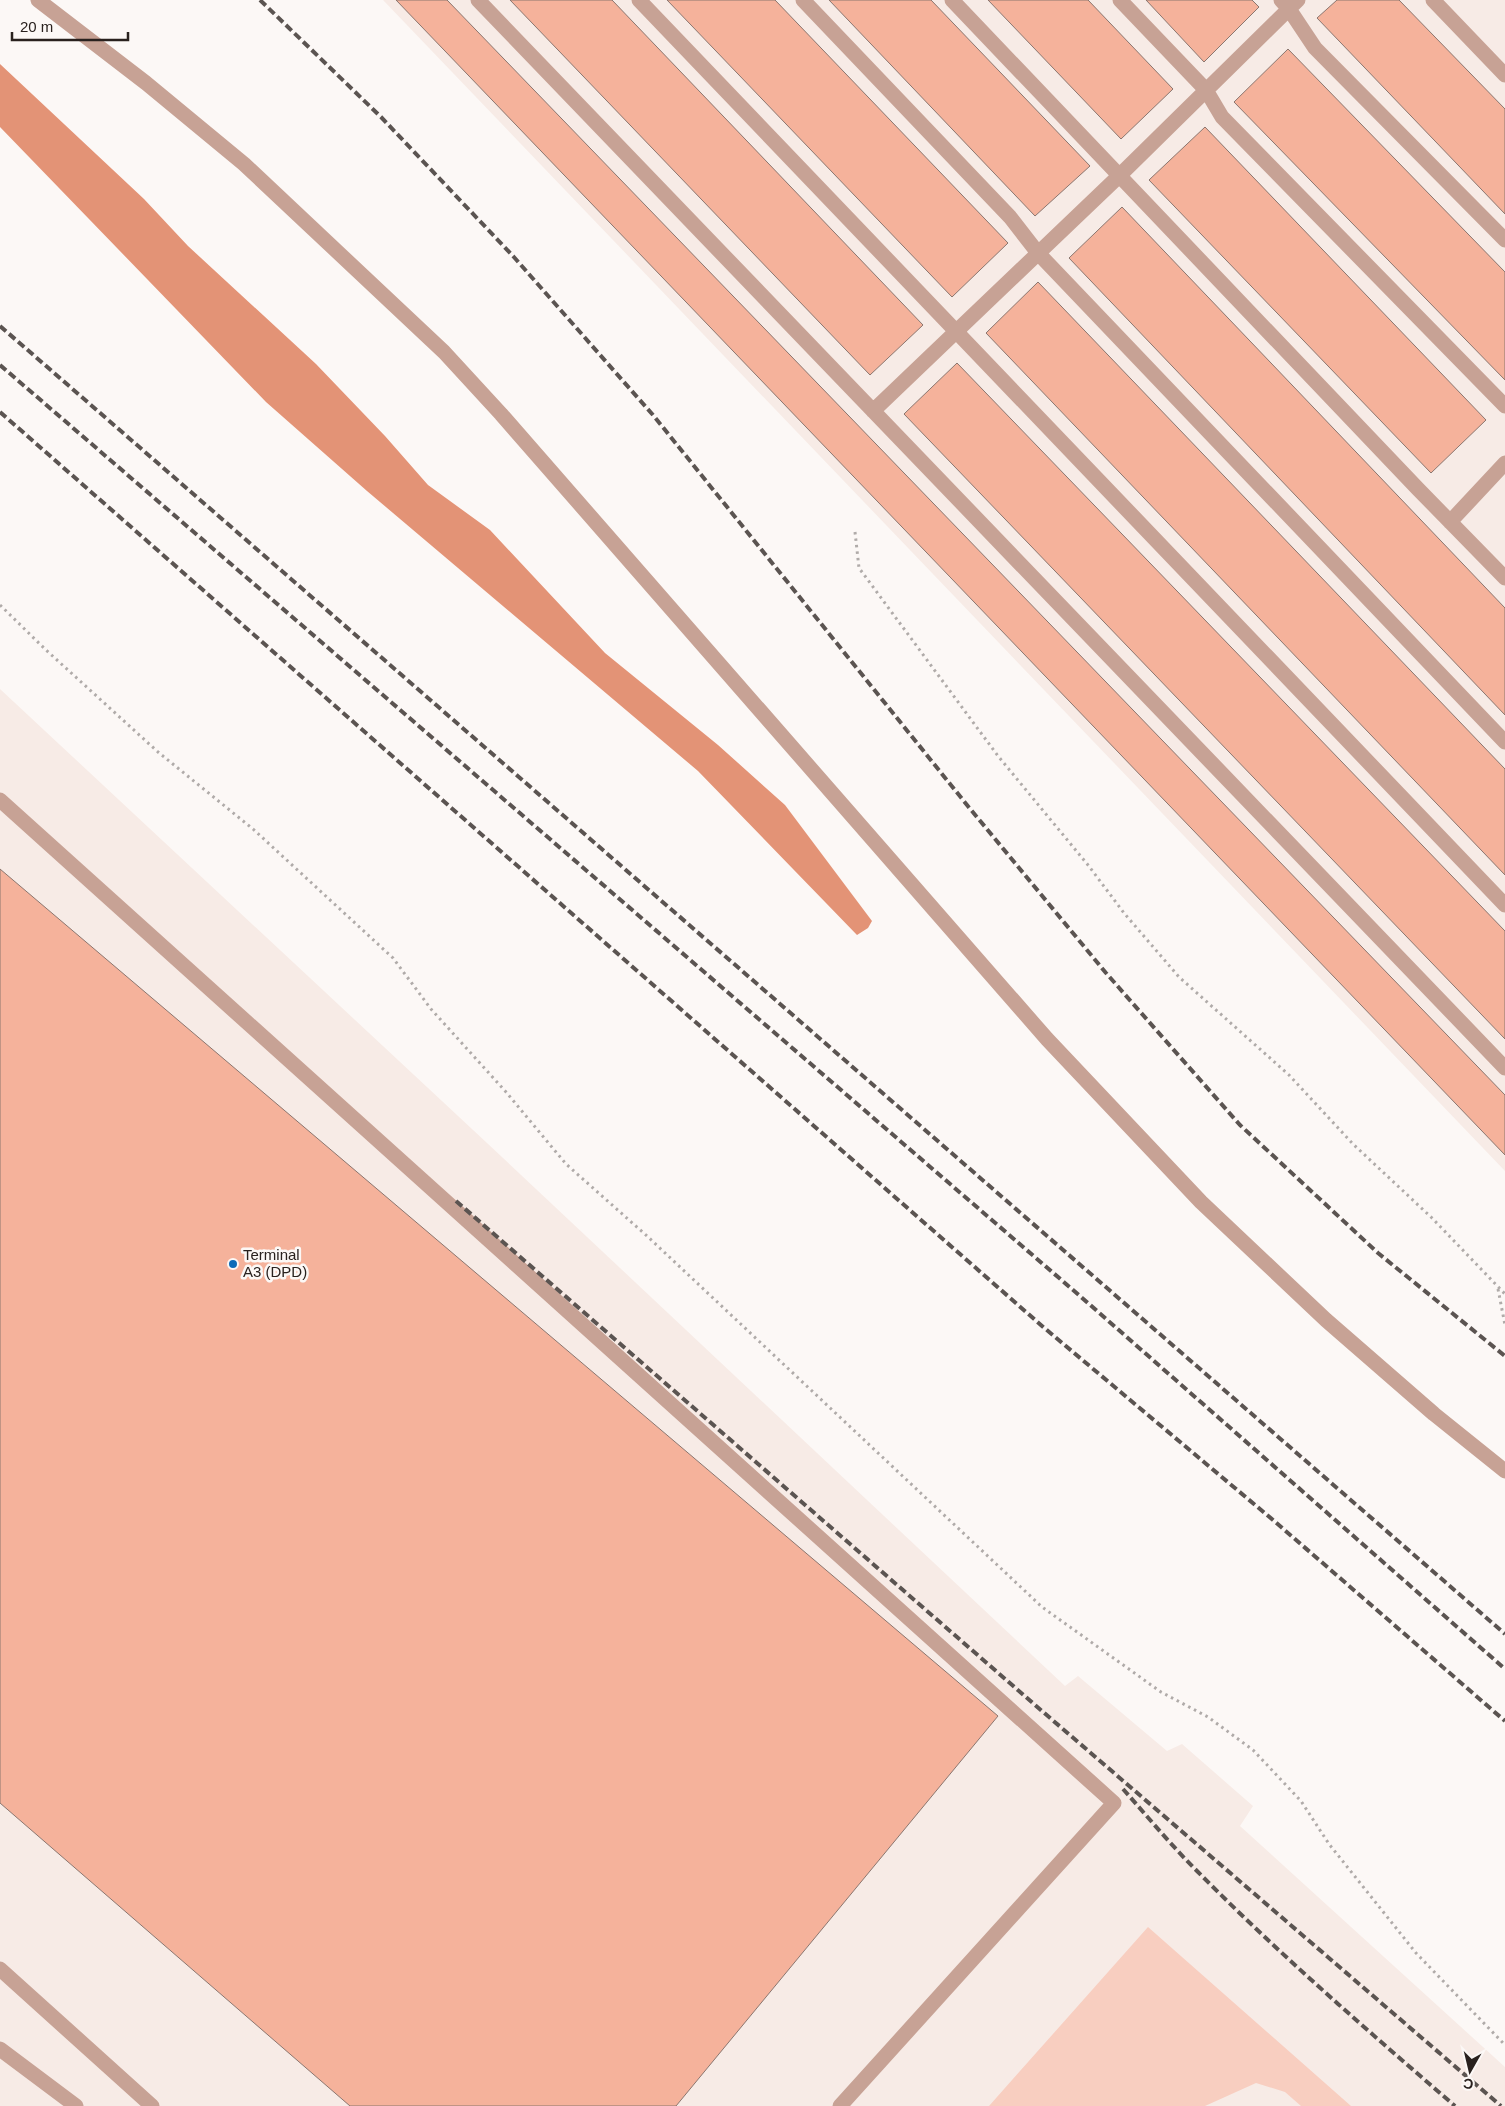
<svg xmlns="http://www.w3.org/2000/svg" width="1505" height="2106" font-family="Helvetica,sans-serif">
	<rect width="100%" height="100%" fill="#fcf8f6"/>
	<path fill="#f7ebe6" d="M 383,0 L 1505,0 L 1505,1171 Z
		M 0,689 L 487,1143 L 1065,1686 L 1078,1676 L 1167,1751 L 1182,1744 L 1253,1806 L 1240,1826 L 1505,2067 L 1505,2106 L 0,2106 Z"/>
	<path fill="#f8cec0" d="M 1148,1927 L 1351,2106 L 1301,2106 L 1285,2092 L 1256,2083 L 1205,2106 L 989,2106 Z"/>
	<path fill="#e39376" d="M 0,64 L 144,199 L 188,246 L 316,364 L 385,436 L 428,485 L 490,530 L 605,653 L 718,745 L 785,805 L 872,921 L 868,928 L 857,935 L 698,771 L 367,491 L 266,402 L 0,127 Z"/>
	<path fill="#f5b29b" stroke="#8b766f" d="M 396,0 L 447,0 L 1505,1095 L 1505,1155 Z
		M 510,0 L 612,0 L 923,325 L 870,375 Z
		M 667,0 L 775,0 L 1008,243 L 952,297 Z
		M 829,0 L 931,0 L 1090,166 L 1035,216 Z
		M 988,0 L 1088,0 L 1173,89 L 1121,139 Z
		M 1146,0 L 1252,0 L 1259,7 L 1204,62 Z
		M 1337,0 L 1399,0 L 1505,109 L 1505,214 L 1317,18 Z
		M 1288,49 L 1505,272 L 1505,380 L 1234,102 Z
		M 1205,127 L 1486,420 L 1431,473 L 1149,180 Z
		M 1122,207 L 1505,608 L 1505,715 L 1069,258 Z
		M 1038,282 L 1505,769 L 1505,875 L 986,333 Z
		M 957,363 L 1505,931 L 1505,1039 L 904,414 Z
		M 0,869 L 998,1716 L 676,2106 L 350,2106 L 0,1803 Z"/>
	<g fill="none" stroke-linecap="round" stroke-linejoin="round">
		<path stroke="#b0aba9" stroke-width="3" stroke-dasharray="2.5 4" stroke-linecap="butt" d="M 855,532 L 859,568 L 998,756 L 1088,865 L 1124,913 L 1179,977 L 1289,1075 L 1353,1144 L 1432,1218 L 1505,1294
			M 0,605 L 46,650 L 158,752 L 253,829 L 393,958 L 431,1009 L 506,1092 L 566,1164 L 647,1236 L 1042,1607 L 1161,1692 L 1208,1717 L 1253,1750 L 1301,1801 L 1329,1844 L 1416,1953 L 1505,2045
			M 1498,1289 L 1505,1325"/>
		<path stroke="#c7a295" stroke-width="15" d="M 38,0 L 146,83 L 244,164 L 444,352 L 501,414 L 1047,1039 L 1201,1202 L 1326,1320 L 1434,1414 L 1505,1471
			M 478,0 L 1505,1068
			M 639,0 L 1505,905
			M 803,0 L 1010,217 L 1038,253 L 1505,742
			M 952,0 L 1418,489 L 1505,578
			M 1120,0 L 1206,90 L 1222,117 L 1505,406
			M 1281,0 L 1289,9 L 1315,48 L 1505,240
			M 1433,0 L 1505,75
			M 873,411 L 1119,176 L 1298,0
			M 1450,522 L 1505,463
			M 0,800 L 1114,1803 L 840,2106
			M 0,1969 L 152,2106
			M 0,2049 L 76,2106"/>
		<path stroke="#5b5451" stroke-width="4" stroke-dasharray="8 4" stroke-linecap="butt" d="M 260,0 L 381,117 L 513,256 L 653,415 L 967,805 L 1106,973 L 1240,1125 L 1378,1253 L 1505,1356
			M 0,326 L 1505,1634
			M 0,365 L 1080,1296 L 1505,1669
			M 0,412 L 1042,1326 L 1273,1520 L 1505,1721
			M 456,1201 L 1035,1705 L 1501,2106
			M 1123,1789 C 1147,1816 1171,1845 1197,1871 C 1279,1954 1367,2030 1455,2106"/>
	</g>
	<circle fill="#0c6bb8" stroke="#fcf8f6" stroke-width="2" cx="233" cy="1264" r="5"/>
	<g text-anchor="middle" stroke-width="5" stroke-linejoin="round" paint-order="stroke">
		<g font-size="15" fill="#29211e" stroke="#fcf8f6" text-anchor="start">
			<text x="243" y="1260">Terminal<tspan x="243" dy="17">A3 (DPD)</tspan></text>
		</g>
	</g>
	<g transform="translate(1470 2071) rotate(188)" stroke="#fcf8f6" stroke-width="4" paint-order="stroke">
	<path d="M0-4L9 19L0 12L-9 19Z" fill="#29211e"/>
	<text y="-8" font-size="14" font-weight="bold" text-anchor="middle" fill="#29211e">С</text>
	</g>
	<path d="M12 32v8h116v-8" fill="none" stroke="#29211e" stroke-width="2.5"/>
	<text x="20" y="32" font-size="15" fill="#29211e" stroke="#fcf8f6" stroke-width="4" paint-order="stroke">20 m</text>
</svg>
